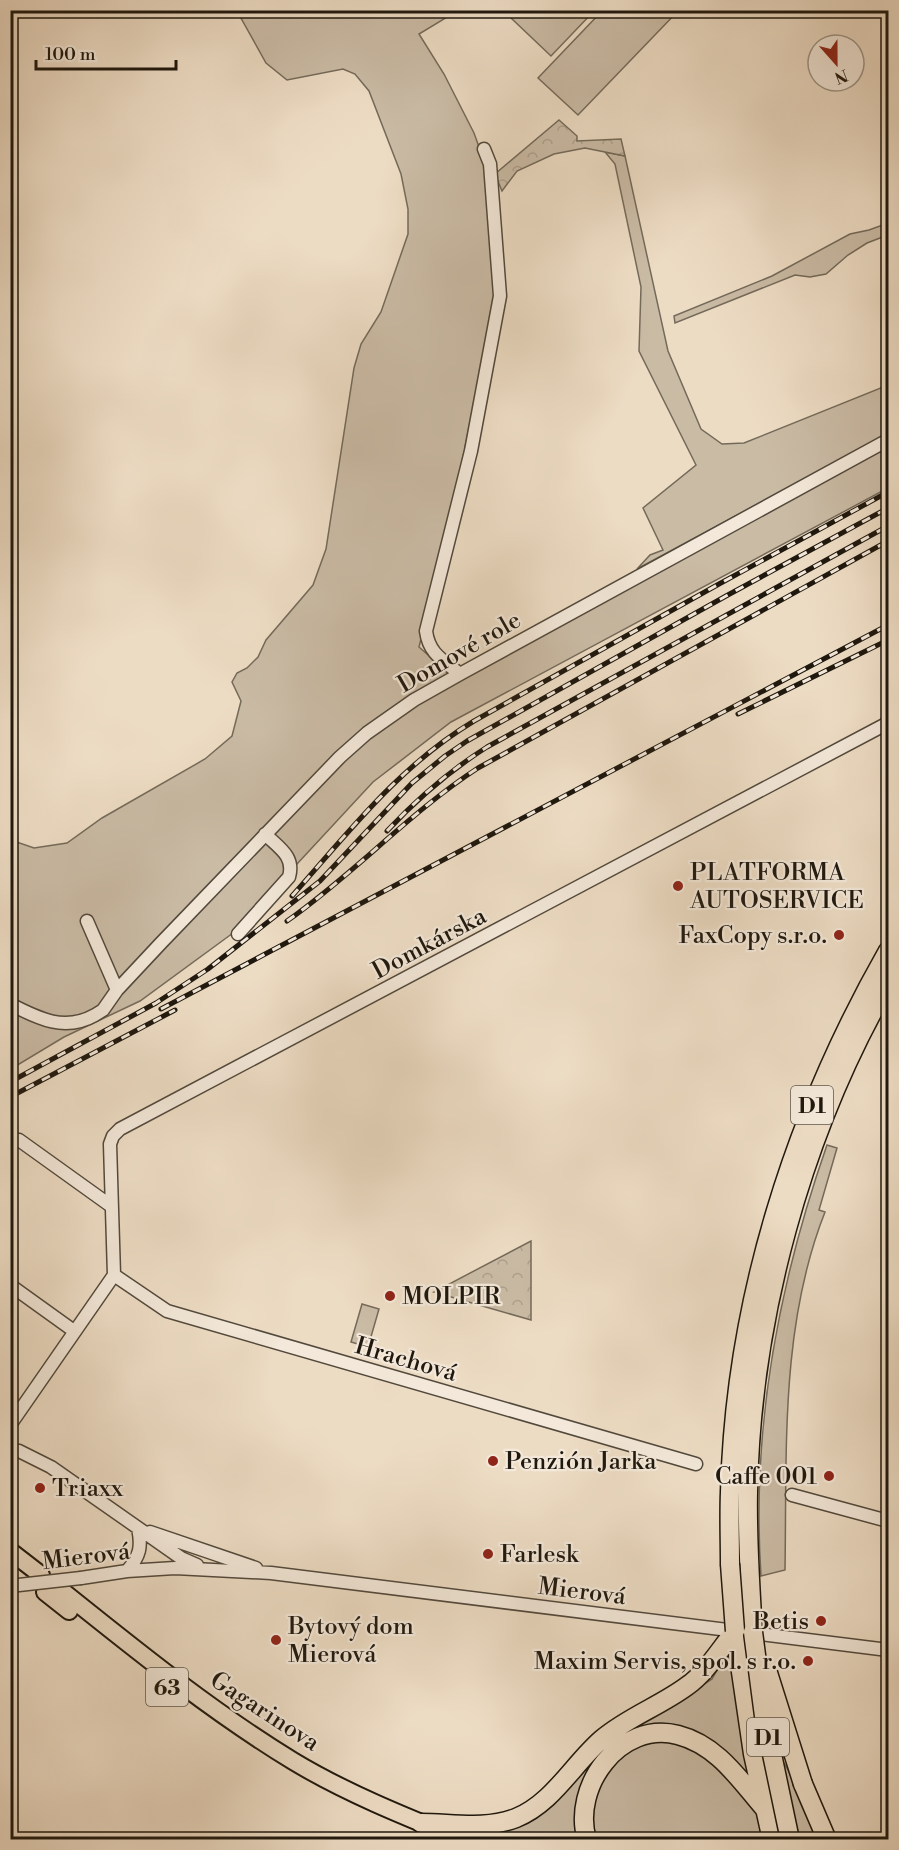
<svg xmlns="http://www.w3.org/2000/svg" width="899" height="1850" font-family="'Libre Bodoni',serif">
	<defs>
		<pattern id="forest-crowns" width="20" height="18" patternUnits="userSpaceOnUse" patternTransform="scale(1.5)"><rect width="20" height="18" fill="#cabba5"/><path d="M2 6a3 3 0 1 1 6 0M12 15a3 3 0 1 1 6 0" fill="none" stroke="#ada08d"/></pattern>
	</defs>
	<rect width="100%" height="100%" fill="#eddcc4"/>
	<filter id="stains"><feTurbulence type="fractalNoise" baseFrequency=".00333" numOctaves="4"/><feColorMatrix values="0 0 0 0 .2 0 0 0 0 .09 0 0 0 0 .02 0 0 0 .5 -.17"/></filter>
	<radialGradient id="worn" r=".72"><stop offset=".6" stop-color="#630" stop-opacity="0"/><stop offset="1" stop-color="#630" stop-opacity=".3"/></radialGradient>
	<path fill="#cabba5" stroke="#746a5a" stroke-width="1.5" d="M 237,11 L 443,11 L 449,16 L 419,34 L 444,74 L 474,133 L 487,169 L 496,295 L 448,531 L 419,647 L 457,680 L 888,442 L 888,488 L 451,722 L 373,782 L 233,933 L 140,1001 L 64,1037 L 11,1069 L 11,840 L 34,848 L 67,843 L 102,818 L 205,759 L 232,736 L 241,701 L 232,682 L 237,673 L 247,668 L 258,657 L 266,640 L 313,585 L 326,549 L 354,368 L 361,344 L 381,312 L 408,234 L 408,209 L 401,174 L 369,91 L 355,74 L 343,69 L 287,80 L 266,63 Z
		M 518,11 L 518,10 L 594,11 L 551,56 L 511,18 Z
		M 602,11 L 678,11 L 578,115 L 538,78 Z
		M 605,152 L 625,156 L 668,351 L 701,429 L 722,444 L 744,443 L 888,385 L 888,434 L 637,569 L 650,555 L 663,550 L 643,508 L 696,465 L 639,351 L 641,287 L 615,164 Z
		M 888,223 L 888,235 L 867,243 L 848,255 L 826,274 L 810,277 L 795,275 L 675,323 L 674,316 L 772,276 L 850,234 L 869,230 Z
		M 827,1145 L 837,1148 L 819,1210 L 825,1212 C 780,1326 787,1450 785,1570 L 761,1576 C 751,1428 778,1285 827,1145 Z
		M 362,1304 L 379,1309 L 368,1347 L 351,1342 Z
		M 725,1656 L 788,1770 L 819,1839 L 485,1840 L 470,1834 L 502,1830 L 609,1740 L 665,1710 L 712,1679 Z"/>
	<path fill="url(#forest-crowns)" stroke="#746a5a" stroke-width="1.5" d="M 559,120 L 577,136 L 577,141 L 621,139 L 625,156 L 585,148 L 554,154 L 517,171 L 502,191 L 495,174 Z
		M 531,1241 L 531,1320 L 434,1292 Z"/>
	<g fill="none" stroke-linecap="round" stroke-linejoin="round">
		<defs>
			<path id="minor" d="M 460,674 C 443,660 429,654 426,631 L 471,451 L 500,296 L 490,164 L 484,149
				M 87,921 L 117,990
				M 238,934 L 289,877 C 295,856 279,848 265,834
				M 10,1004 C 39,1019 65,1032 95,1015 L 103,1010 L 117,990 L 161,943 L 340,757 L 367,733 L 414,700 L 460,674 L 888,440
				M 19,1140 L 111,1206
				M 114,1275 L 110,1144 L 113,1136 L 120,1129 L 888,723
				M 114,1275 L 167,1311 L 696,1464
				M 10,1285 L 74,1331
				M 10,1425 L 114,1275
				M 10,1450 L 19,1451 L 51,1467 L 181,1558 L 197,1565
				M 792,1495 L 888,1521
				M 150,1532 L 256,1568
				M 127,1571 C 140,1556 142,1547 138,1528
				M 81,1578 L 127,1571 L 175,1568 L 271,1573 L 888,1650"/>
			<path id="major" d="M 10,1551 L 41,1575
				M 61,1590 C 136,1650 211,1711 293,1761 C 346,1793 406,1817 463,1840
				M 45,1592 L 69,1611"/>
			<path id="highway" d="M 730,1564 C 730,1540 729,1516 730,1492 C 735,1301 794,1116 888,951
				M 735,1631 L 753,1754 L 772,1840
				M 753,1632 C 750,1585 747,1539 748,1492 C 751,1319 802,1133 888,984
				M 803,1784 L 827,1840
				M 421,1823 C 452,1823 485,1830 516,1818 C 553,1803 573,1764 602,1739 C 628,1717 660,1706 687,1686 C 706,1673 720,1649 735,1631
				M 587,1840 C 571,1787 620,1720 678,1735 C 717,1745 739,1779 764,1808"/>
		</defs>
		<use href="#minor" stroke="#52493c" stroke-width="15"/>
		<use href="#major" stroke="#1f180e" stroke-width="20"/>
		<use href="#highway" stroke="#1f180e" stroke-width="21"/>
		<use href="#minor" stroke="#f3e8d9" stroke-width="12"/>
		<use href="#major" stroke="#eddcc4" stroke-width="16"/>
		<use href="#highway" stroke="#eddcc4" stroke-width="18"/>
		<defs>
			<path id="rail" d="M 738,714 L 888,640
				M 387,831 C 418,798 449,771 487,747 L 888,526
				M 292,896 C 349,832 399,766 474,721 L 719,584 L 888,492
				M 287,921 C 354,874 410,812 478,768 L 888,541
				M 161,1009 L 888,625
				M 10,1082 L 156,1003 L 208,969 L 320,881 L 412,783 L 445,756 L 467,741 L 726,596 L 888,508
				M 10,1097 L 175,1010"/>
		</defs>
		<use href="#rail" stroke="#1f180e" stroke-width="5"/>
		<use href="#rail" stroke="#f3e8d9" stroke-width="3" stroke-dasharray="9" stroke-linecap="butt"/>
		<defs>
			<path id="minor-bridge" d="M 10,1586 L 81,1578"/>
			<path id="highway-bridge" d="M 730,1564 L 735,1631
				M 753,1632 L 764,1716 L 790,1840
				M 768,1673 L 803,1784"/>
		</defs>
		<use href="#minor-bridge" stroke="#52493c" stroke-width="15" stroke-linecap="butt"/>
		<use href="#highway-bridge" stroke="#1f180e" stroke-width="21" stroke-linecap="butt"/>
		<use href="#minor-bridge" stroke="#f3e8d9" stroke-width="12"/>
		<use href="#highway-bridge" stroke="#eddcc4" stroke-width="18"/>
	</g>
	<g fill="#8f2418" stroke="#f3e8d9" stroke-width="2">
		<circle cx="678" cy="886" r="6"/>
		<circle cx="839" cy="935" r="6"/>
		<circle cx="390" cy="1296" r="6"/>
		<circle cx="493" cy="1461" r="6"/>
		<circle cx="829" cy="1476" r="6"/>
		<circle cx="40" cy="1488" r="6"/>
		<circle cx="488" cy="1554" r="6"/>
		<circle cx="821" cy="1621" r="6"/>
		<circle cx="276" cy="1640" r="6"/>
		<circle cx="808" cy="1661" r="6"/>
	</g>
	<g text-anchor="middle" stroke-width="4.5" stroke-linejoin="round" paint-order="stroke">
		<g fill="#f3e8d9" stroke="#5f564b" stroke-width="1.5">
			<rect x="791" y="1086" width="42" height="38" rx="4.5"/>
			<rect x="146" y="1668" width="42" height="38" rx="4.5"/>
			<rect x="747" y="1718" width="42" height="38" rx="4.5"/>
		</g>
		<g font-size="22" font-weight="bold" fill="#1f180e">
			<text x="812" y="1113">D1</text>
			<text x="167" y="1695">63</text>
			<text x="768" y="1745">D1</text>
		</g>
		<g font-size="24" fill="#1f180e" stroke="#f3e8d9">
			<text transform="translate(459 652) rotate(-30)" y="8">Domové role</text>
			<text transform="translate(429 943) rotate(-28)" y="8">Domkárska</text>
			<text transform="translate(406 1359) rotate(16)" y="8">Hrachová</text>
			<text transform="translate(86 1556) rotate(-7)" y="8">Mierová</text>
			<text transform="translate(582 1591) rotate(7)" y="8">Mierová</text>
			<text transform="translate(265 1711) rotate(33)" y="8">Gagarinova</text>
		</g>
		<g font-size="24" fill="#1f180e" stroke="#f3e8d9" text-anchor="start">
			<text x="690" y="880">PLATFORMA<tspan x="690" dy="28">AUTOSERVICE</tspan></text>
			<text x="827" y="943" text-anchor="end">FaxCopy s.r.o.</text>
			<text x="402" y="1304">MOLPIR</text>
			<text x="505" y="1469">Penzión Jarka</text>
			<text x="817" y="1484" text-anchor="end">Caffe 001</text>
			<text x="52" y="1496">Triaxx</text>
			<text x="500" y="1562">Farlesk</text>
			<text x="809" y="1629" text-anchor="end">Betis</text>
			<text x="288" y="1634">Bytový dom<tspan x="288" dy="28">Mierová</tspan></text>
			<text x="796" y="1669" text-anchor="end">Maxim Servis, spol. s r.o.</text>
		</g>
	</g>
	<rect width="899" height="1850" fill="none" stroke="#eddcc4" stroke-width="36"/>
	<rect x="12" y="12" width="875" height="1826" fill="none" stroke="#1f180e" stroke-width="3"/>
	<rect x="18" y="18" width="863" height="1814" fill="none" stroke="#1f180e" stroke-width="1.5"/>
	<g transform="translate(836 63) rotate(159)"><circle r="28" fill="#f3e8d9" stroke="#9e9588" stroke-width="1.5"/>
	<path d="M0-4.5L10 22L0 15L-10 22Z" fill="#8f2418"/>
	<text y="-9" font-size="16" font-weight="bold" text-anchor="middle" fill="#1f180e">N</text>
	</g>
	<path d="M36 60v9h140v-9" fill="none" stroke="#1f180e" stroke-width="3"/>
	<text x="45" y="60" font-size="18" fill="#1f180e" stroke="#f3e8d9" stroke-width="4.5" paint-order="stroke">100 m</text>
	<rect width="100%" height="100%" filter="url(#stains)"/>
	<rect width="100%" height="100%" fill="url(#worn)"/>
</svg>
